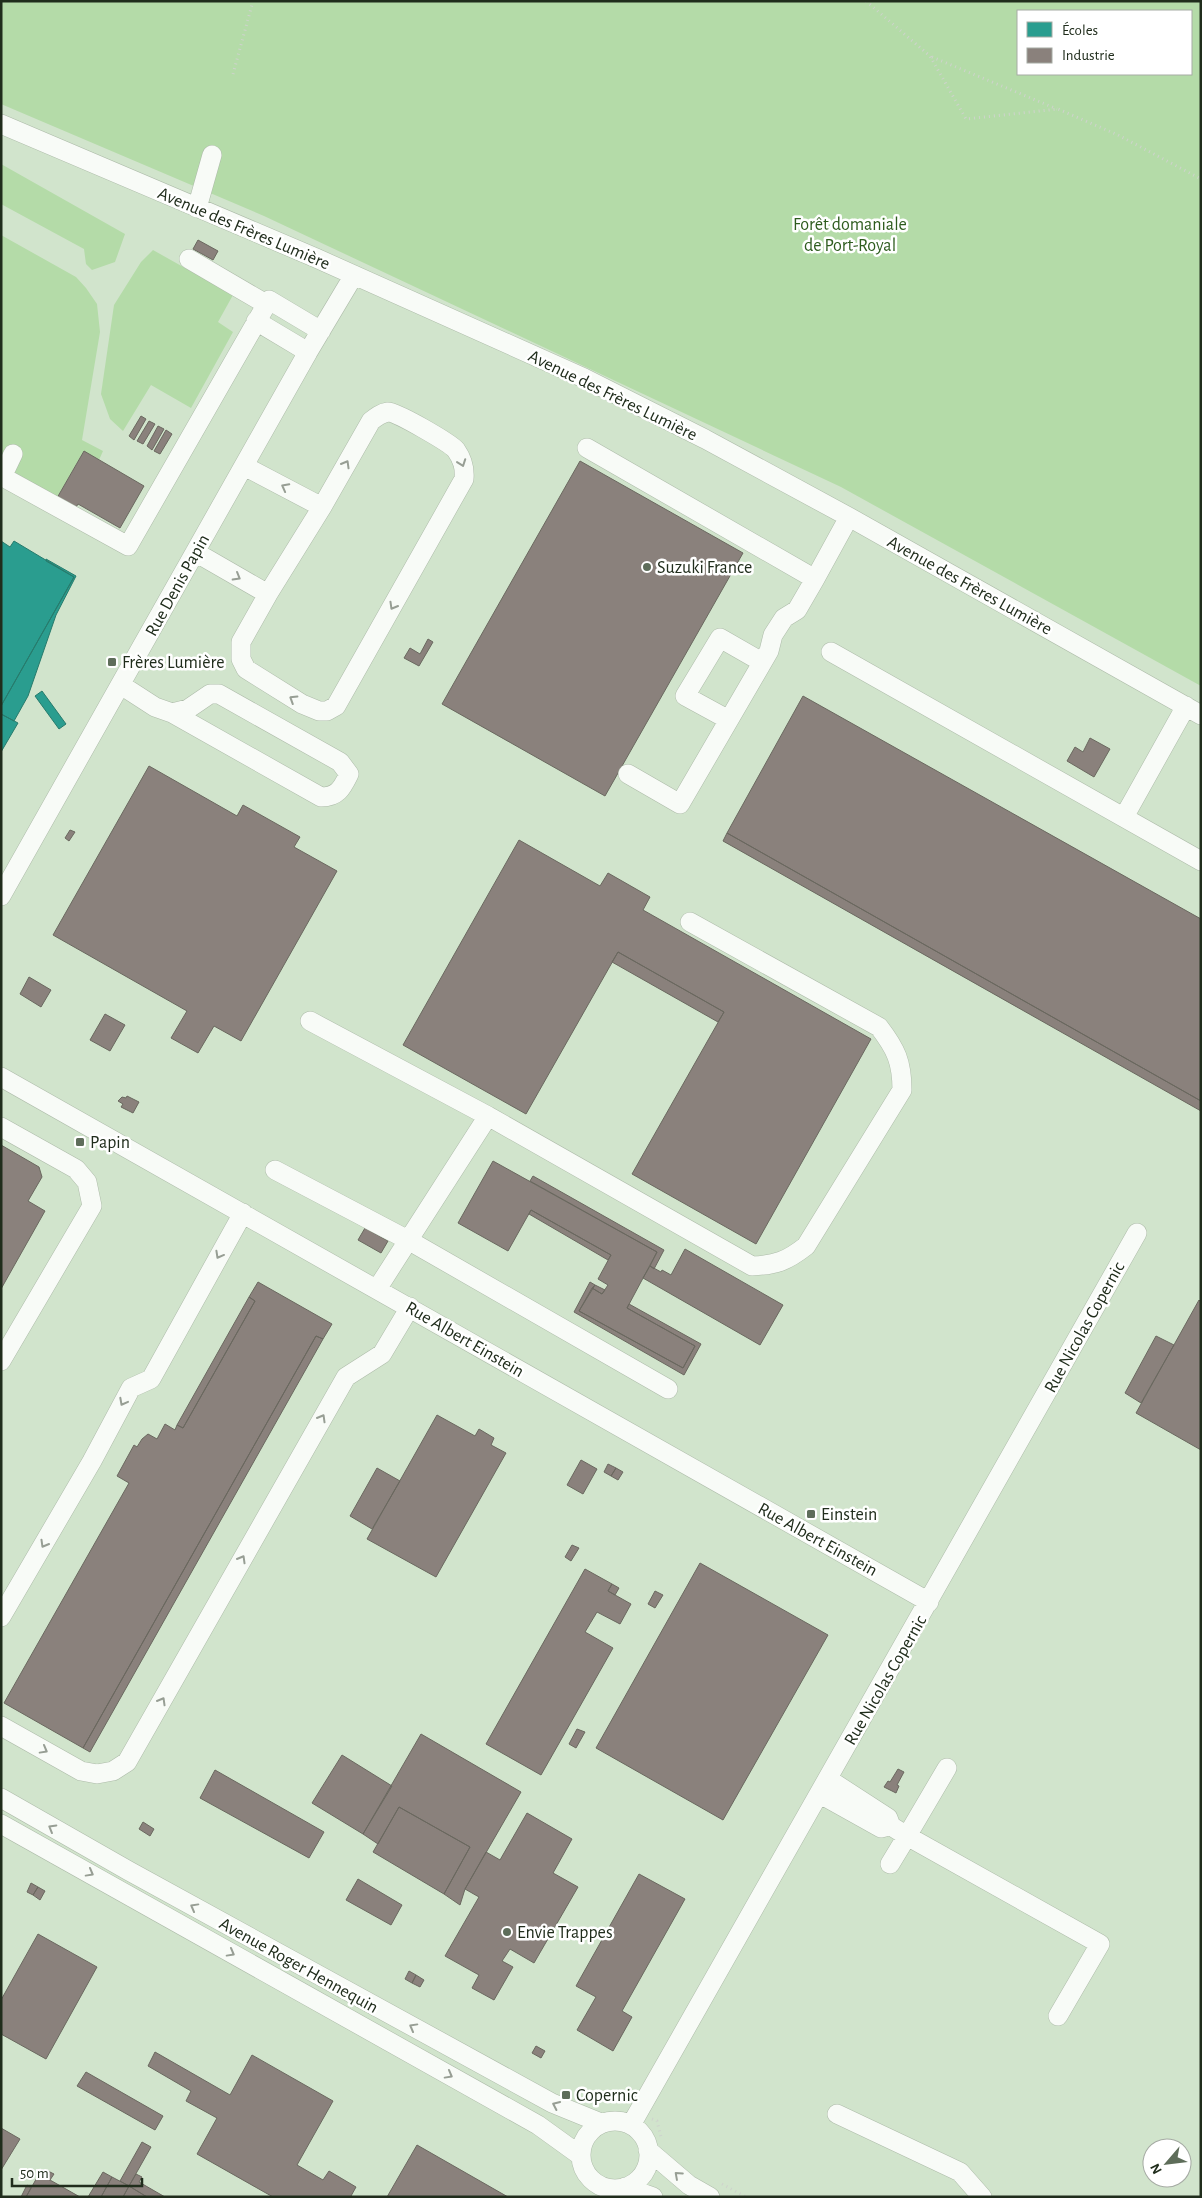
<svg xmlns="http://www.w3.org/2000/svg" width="1202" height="2198" font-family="'Alegreya Sans',sans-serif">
	<rect width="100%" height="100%" fill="#d1e4cc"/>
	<path fill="#b4dba8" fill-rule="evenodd" d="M 1,1 L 1201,1 L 1201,686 L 841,487 L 264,216 L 1,104 ZM 1018,11 L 1191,11 L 1191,74 L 1018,74 Z
		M 1,164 L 125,234 L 115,262 L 92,270 L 86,264 L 84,249 L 1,204 Z
		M 1,235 L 76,277 L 86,288 L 97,304 L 100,332 L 82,440 L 103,451 L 99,460 L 83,452 L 57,498 L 16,476 L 1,457 Z
		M 153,250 L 233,295 L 218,322 L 233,332 L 191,408 L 151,385 L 123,431 L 110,419 L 101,394 L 114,305 L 141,262 Z"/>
	<path fill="#2a9d8f" stroke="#277b6c" d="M 1,541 L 10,547 L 14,541 L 74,577 L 1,706 Z
		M 46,559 L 76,576 L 56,615 L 28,696 L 14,721 L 1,714 L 1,706 L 74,577 L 46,561 Z
		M 42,691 L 66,724 L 59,729 L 35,696 Z
		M 1,714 L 18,723 L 1,752 Z"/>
	<path fill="#8a817c" stroke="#6a685f" d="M 198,240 L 218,251 L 213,260 L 193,249 Z
		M 141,416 L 146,419 L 134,440 L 129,436 Z
		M 149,421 L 155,424 L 143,444 L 137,441 Z
		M 158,426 L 164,429 L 152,450 L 147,446 Z
		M 166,430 L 172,434 L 160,454 L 154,451 Z
		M 84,451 L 144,486 L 120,528 L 78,504 L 75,509 L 57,498 Z
		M 580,461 L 743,553 L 605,796 L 442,704 Z
		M 428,639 L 433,642 L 419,666 L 404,658 L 410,648 L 420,654 Z
		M 803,696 L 1201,919 L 1201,1101 L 727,833 Z
		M 1090,738 L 1110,749 L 1094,777 L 1067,761 L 1075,747 L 1083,752 Z
		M 149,766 L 237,816 L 243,805 L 300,837 L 294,847 L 337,871 L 241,1041 L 214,1026 L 198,1053 L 171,1038 L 187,1011 L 53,935 Z
		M 70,830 L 75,832 L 69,841 L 65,838 Z
		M 727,833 L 1201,1101 L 1201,1111 L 723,841 Z
		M 519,840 L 600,886 L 608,873 L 650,897 L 643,910 L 871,1039 L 756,1244 L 632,1174 L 724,1012 L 618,952 L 526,1114 L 403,1045 Z
		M 618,952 L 724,1012 L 718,1022 L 612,962 Z
		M 29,977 L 51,990 L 41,1007 L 20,994 Z
		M 105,1014 L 125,1025 L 110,1051 L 90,1040 Z
		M 127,1096 L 139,1102 L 133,1113 L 121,1107 L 123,1104 L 118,1101 L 122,1097 L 126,1098 Z
		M 1,1145 L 39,1167 L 42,1177 L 28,1201 L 45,1211 L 1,1289 Z
		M 493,1161 L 657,1252 L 627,1308 L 695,1346 L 683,1368 L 579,1311 L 592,1288 L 602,1294 L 608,1285 L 598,1279 L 611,1255 L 531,1210 L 508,1251 L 458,1223 Z
		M 533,1176 L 664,1250 L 654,1269 L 650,1266 L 657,1252 L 530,1181 Z
		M 531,1210 L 611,1255 L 608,1260 L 529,1214 Z
		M 365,1228 L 388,1241 L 381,1253 L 358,1240 Z
		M 685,1249 L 783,1305 L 760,1345 L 643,1278 L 650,1266 L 661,1272 L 662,1270 L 671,1275 Z
		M 258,1282 L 332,1324 L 323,1339 L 316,1336 L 83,1748 L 4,1703 L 129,1483 L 117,1476 L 134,1445 L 137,1447 L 142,1439 L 148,1434 L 157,1439 L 165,1424 L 175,1430 L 177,1425 L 183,1428 L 255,1301 L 249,1297 Z
		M 590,1282 L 595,1285 L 579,1311 L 683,1368 L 695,1346 L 627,1308 L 629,1304 L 701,1344 L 684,1375 L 574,1312 Z
		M 595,1285 L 605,1290 L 602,1294 L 592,1288 Z
		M 249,1297 L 255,1301 L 183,1428 L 177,1425 Z
		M 1199,1300 L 1201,1302 L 1201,1450 L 1136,1413 Z
		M 316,1336 L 323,1339 L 90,1752 L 83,1748 Z
		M 1156,1336 L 1174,1345 L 1141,1403 L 1125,1393 Z
		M 437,1415 L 475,1436 L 479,1429 L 494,1438 L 491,1445 L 506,1453 L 436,1577 L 367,1539 Z
		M 581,1460 L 597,1469 L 583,1494 L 567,1485 Z
		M 608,1464 L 616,1468 L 611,1476 L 604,1472 Z
		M 377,1468 L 400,1481 L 372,1529 L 350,1516 Z
		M 616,1468 L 623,1472 L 618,1480 L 611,1476 Z
		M 572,1545 L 579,1548 L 571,1561 L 565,1557 Z
		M 700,1563 L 828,1635 L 723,1820 L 596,1748 Z
		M 585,1569 L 612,1584 L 608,1591 L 631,1604 L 620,1624 L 597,1612 L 585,1632 L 613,1648 L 541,1775 L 486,1744 Z
		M 612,1584 L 619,1588 L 615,1595 L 608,1591 Z
		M 655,1591 L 663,1595 L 655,1608 L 648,1604 Z
		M 577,1729 L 585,1732 L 576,1748 L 569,1744 Z
		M 421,1734 L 521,1792 L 465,1889 L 460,1905 L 444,1894 L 470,1847 L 399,1807 L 378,1844 L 363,1834 Z
		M 342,1755 L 392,1786 L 363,1834 L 312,1803 Z
		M 898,1769 L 904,1772 L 897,1785 L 899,1786 L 896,1793 L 884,1787 L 888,1781 L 890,1782 Z
		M 215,1770 L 324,1832 L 309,1858 L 200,1798 Z
		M 399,1807 L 470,1847 L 444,1894 L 373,1852 Z
		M 527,1813 L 572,1839 L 553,1873 L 578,1887 L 534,1963 L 510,1949 L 502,1961 L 513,1967 L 494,2000 L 472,1988 L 479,1975 L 445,1956 L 479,1897 L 465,1889 L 486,1852 L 500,1860 Z
		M 143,1822 L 154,1829 L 150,1836 L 139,1829 Z
		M 639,1874 L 685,1899 L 622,2011 L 632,2017 L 613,2051 L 577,2030 L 596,1997 L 576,1986 Z
		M 358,1879 L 402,1905 L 391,1925 L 346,1900 Z
		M 31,1883 L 38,1887 L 33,1895 L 27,1892 Z
		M 38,1887 L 45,1891 L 40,1900 L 33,1895 Z
		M 38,1934 L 97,1967 L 46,2059 L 1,2034 L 1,2000 Z
		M 409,1971 L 416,1975 L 412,1983 L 405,1979 Z
		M 416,1975 L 424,1980 L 420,1987 L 412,1983 Z
		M 536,2046 L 545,2051 L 541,2058 L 532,2053 Z
		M 155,2052 L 230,2095 L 252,2055 L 333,2101 L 297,2165 L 323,2180 L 329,2171 L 356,2187 L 351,2196 L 353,2197 L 273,2197 L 197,2154 L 217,2118 L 186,2101 L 191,2091 L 148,2066 Z
		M 86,2072 L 163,2116 L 155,2130 L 77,2086 Z
		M 1,2128 L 20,2139 L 1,2170 Z
		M 142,2142 L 151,2147 L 129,2186 L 120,2181 Z
		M 417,2145 L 508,2197 L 387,2197 Z
		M 46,2170 L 54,2174 L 50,2180 L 43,2176 Z
		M 103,2172 L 112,2177 L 101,2197 L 88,2197 Z
		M 39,2174 L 50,2180 L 80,2197 L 26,2197 Z
		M 136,2174 L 142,2177 L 139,2182 L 165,2197 L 147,2197 L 129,2186 Z
		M 112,2177 L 129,2186 L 123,2197 L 101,2197 Z
		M 27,2185 L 31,2188 L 26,2197 L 21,2197 Z
		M 129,2186 L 147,2197 L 123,2197 Z"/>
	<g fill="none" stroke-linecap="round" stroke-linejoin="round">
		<defs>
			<path id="minor" d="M 1,124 L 316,258 L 584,378 L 705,439 L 849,517 L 1201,715
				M 197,208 L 212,155
				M 189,259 L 266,304
				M 256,321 L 308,352
				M 587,448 L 815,579 L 849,517
				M 1,476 L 128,546 L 269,300 L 321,331
				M 2,477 L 13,454
				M 195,552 L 268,594 L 322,507 L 244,466
				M 268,594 L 241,642 L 241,659 L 246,669 L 302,704 L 319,711 L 327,711 L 336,706 L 464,479 C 465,468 463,460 456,450 C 450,443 397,412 388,412 C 381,413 376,417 371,421 L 322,507
				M 831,652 L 1201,861
				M 121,685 L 155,707 L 172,713
				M 210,694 L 219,694 L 340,762 L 349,774 C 342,788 338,797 321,797 L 172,713 L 188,709 Z
				M 729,720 L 685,696 L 720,638 L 762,662
				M 628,774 L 680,804 L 769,651 L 773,635 L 784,618 L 797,610 L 815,579
				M 1124,817 L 1186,706
				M 1,896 L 308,352 L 354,275
				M 310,1021 L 488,1116
				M 1,1077 L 929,1602
				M 1,1127 L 76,1169 L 87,1182 L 92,1206 L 1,1361
				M 275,1170 L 408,1240 L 668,1389
				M 377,1289 L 488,1116 L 752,1266 C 776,1265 787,1261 806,1246 L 902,1090 C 902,1062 896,1049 879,1027 L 690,922
				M 1,1617 L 92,1461 L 131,1388 L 151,1379 L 243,1213
				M 1,1726 L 81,1771 L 97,1774 L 113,1771 L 127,1762 L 346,1377 L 382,1354 L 410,1307
				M 947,1768 L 907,1836 L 1100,1944 L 1058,2016
				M 828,1779 L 888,1818 L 891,1826 L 907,1836 L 890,1864
				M 820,1794 L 881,1828 L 885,1827
				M 1,1798 L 129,1871 L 552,2103 L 601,2123
				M 1,1824 L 538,2125 L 581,2156
				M 837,2114 L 960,2172 L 982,2197
				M581 2155a34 34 0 1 1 68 0a34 34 0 1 1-68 0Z
				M 631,2125 L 1137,1233
				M 648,2150 L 689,2185 L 710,2197
				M 625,2187 L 653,2197"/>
		</defs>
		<use href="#minor" stroke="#adbba9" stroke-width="20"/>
		<path stroke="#ced3cc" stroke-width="3" stroke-dasharray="1 4" stroke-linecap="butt" d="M 866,1 L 930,56 L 966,119 L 1058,109 L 1118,135 L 1201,179
			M 932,57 L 1057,109
			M 233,74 L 253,1
			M 652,2119 L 657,2121 L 661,2137
			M 722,2184 L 746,2197"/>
		<use href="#minor" stroke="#f8fbf7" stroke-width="19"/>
	</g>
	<defs><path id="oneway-chevron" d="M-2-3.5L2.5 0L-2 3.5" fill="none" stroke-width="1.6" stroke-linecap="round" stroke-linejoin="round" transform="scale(1.25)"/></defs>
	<g stroke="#979e94">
		<use href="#oneway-chevron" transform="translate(462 463) rotate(70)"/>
		<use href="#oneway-chevron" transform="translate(346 464) rotate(-60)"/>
		<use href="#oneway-chevron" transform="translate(285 487) rotate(-152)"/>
		<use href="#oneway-chevron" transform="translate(237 577) rotate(30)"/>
		<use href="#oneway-chevron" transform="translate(393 606) rotate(120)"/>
		<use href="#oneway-chevron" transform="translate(293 699) rotate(-148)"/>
		<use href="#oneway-chevron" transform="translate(219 1255) rotate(119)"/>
		<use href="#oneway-chevron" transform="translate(123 1402) rotate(118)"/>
		<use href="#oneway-chevron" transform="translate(322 1418) rotate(-60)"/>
		<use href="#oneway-chevron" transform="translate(44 1544) rotate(120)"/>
		<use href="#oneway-chevron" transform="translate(242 1559) rotate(-60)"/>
		<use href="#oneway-chevron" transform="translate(162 1701) rotate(-60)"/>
		<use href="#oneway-chevron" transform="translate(44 1750) rotate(29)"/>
		<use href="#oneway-chevron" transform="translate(52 1828) rotate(-150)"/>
		<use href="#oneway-chevron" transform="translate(90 1873) rotate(29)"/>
		<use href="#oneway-chevron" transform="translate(194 1907) rotate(-151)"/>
		<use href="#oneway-chevron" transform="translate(231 1953) rotate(29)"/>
		<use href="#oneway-chevron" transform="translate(413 2027) rotate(-151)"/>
		<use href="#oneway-chevron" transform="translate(449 2075) rotate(29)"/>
		<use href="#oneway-chevron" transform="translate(556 2105) rotate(-155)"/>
		<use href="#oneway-chevron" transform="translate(678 2175) rotate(-138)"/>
	</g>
	<g fill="#5e6d5a" stroke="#fff" stroke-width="2">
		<circle cx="647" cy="567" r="5"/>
		<rect x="107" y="657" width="10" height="10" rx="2.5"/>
		<rect x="75" y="1137" width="10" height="10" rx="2.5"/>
		<rect x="806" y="1509" width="10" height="10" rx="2.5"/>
		<circle cx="507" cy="1932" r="5"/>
		<rect x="561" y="2090" width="10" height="10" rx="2.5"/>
	</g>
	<g text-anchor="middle" stroke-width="5" stroke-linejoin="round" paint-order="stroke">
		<g font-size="18" fill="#2e5c1e" stroke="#fff">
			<text x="850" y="230">Forêt domaniale<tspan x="850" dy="21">de Port-Royal</tspan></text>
		</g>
		<g font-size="18" fill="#202d1c" stroke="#fff">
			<text transform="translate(244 228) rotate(23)" y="6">Avenue des Frères Lumière</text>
			<text transform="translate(613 395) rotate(26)" y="6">Avenue des Frères Lumière</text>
			<text transform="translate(177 585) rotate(-61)" y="6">Rue Denis Papin</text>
			<text transform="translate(970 585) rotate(29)" y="6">Avenue des Frères Lumière</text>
			<text transform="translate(1084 1327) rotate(-61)" y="6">Rue Nicolas Copernic</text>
			<text transform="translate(465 1339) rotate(30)" y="6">Rue Albert Einstein</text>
			<text transform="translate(818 1539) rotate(29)" y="6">Rue Albert Einstein</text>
			<text transform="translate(885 1680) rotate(-60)" y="6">Rue Nicolas Copernic</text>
			<text transform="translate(299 1965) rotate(29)" y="6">Avenue Roger Hennequin</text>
		</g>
		<g font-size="18" fill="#202d1c" stroke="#fff" text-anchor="start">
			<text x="657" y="573">Suzuki France</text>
			<text x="122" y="668">Frères Lumière</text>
			<text x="90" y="1148">Papin</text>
			<text x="821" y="1520">Einstein</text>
			<text x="517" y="1938">Envie Trappes</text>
			<text x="576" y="2101">Copernic</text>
		</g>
	</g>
	<rect width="1202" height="2198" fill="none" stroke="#202d1c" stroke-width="5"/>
	<rect x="1017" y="10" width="175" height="65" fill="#ffffff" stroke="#a6aba4"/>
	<rect x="1027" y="22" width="25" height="15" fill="#2a9d8f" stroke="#a6aba4"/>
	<text x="1062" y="35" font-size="15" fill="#202d1c">Écoles</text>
	<rect x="1027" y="48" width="25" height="15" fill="#8a817c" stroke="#a6aba4"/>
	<text x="1062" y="60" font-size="15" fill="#202d1c">Industrie</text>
	<g transform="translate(1167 2163) rotate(242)"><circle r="24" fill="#ffffff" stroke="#a6aba4"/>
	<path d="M0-4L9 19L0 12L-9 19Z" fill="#5e6d5a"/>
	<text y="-8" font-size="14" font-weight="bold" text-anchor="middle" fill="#202d1c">N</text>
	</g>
	<path d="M12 2178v8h130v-8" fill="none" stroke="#202d1c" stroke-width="2.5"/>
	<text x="20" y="2178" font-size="15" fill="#202d1c" stroke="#ffffff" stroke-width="4" paint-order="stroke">50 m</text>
</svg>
